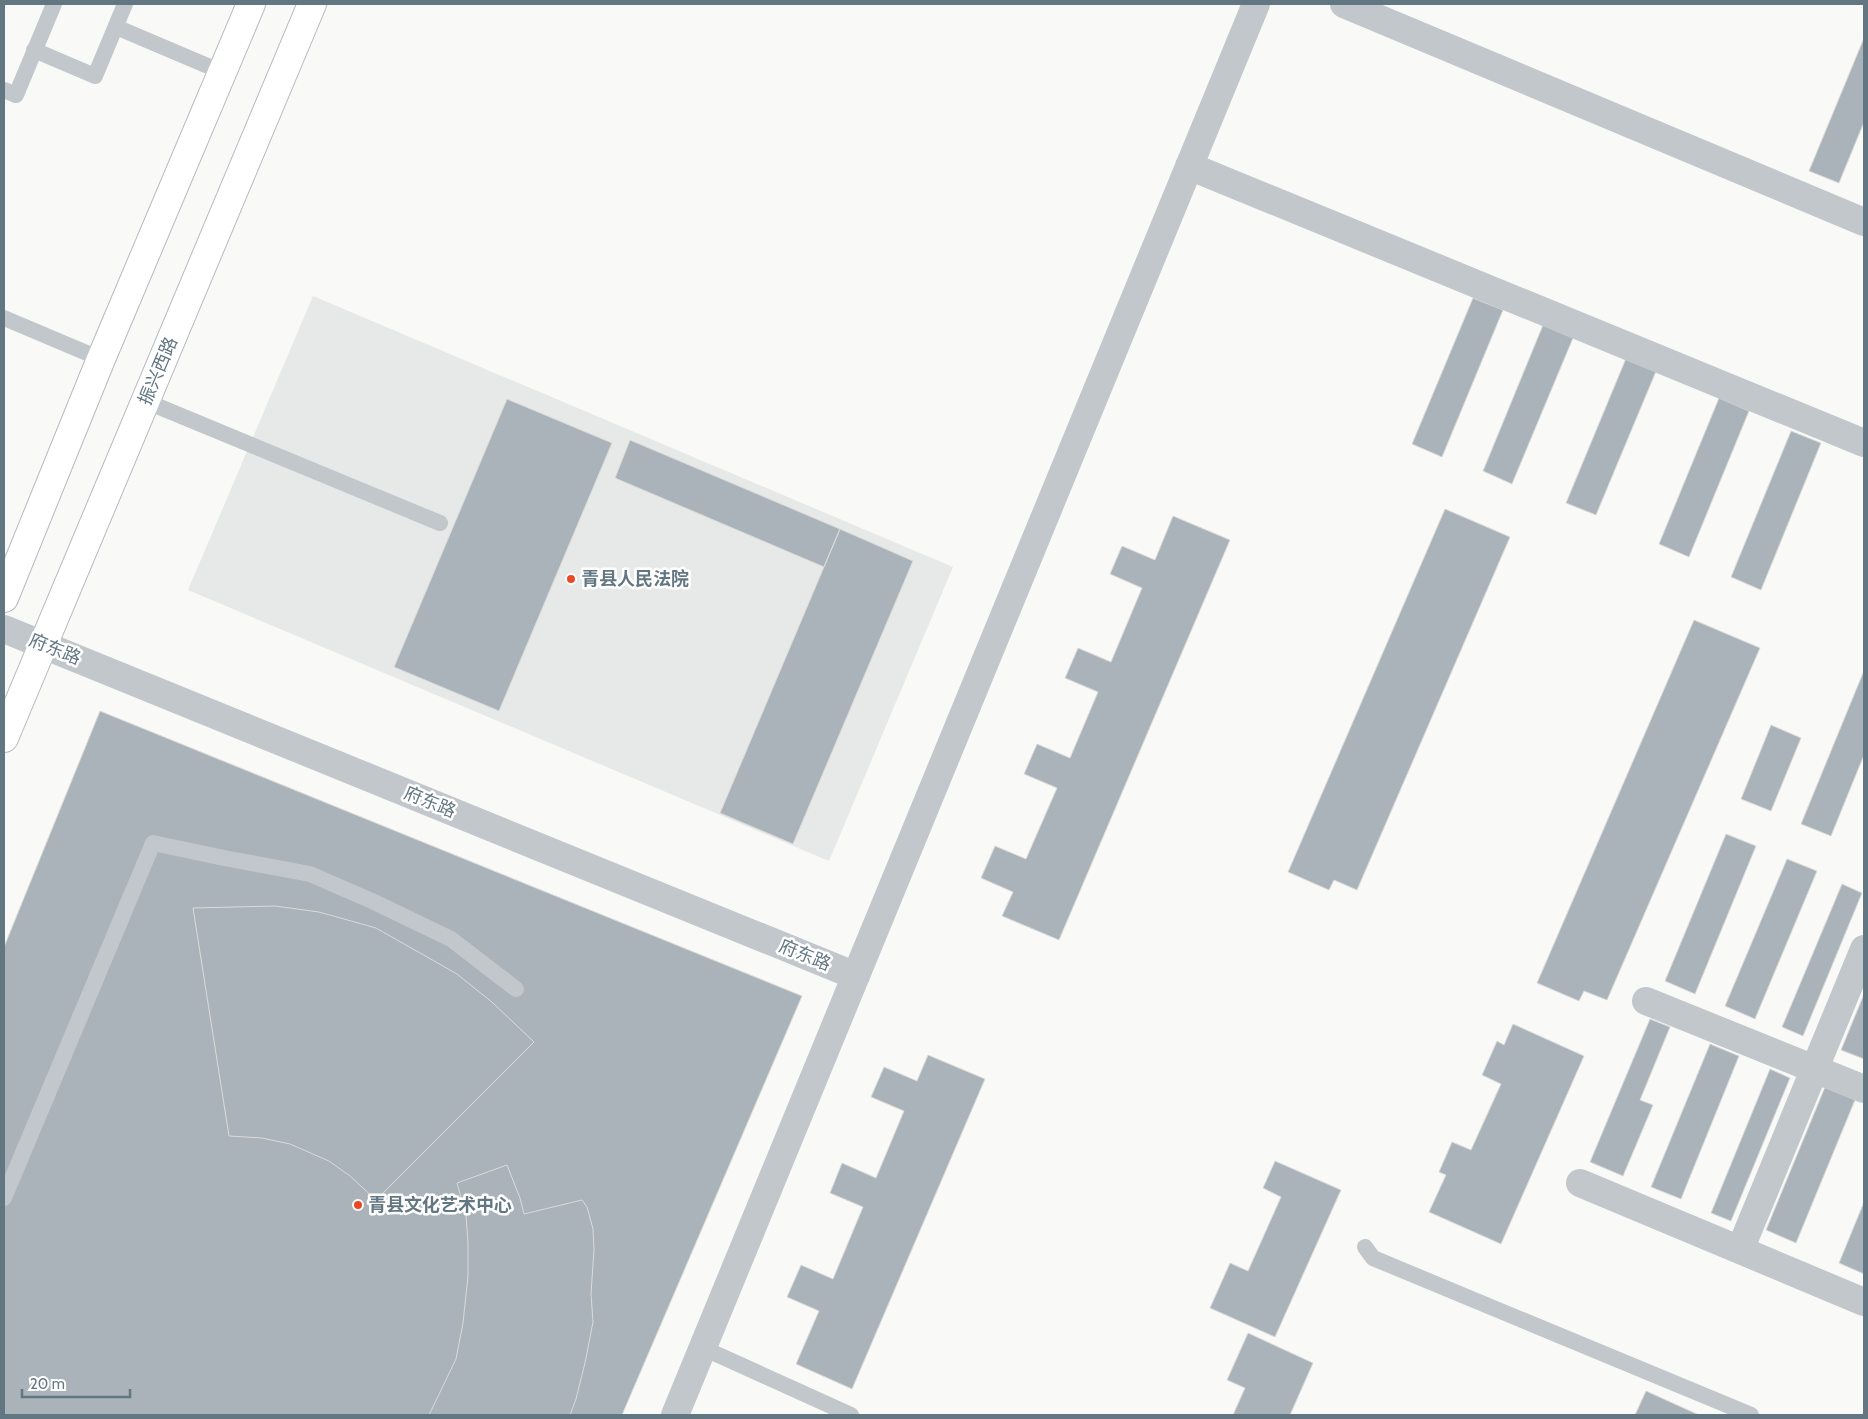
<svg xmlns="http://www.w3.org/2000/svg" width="1868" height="1419" font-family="Cabin,'Noto Sans SC',sans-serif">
	<rect width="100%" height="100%" fill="#f9f9f7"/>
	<path fill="#e7e9e8" d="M 313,296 L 953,567 L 829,861 L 188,590 Z"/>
	<path fill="#a9b3b9" stroke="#dbdbd9" d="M 1864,38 L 1864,122 L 1839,183 L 1809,171 Z
		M 1473,298 L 1503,310 L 1442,457 L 1412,444 Z
		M 1543,325 L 1573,338 L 1512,484 L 1483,471 Z
		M 1627,356 L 1657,369 L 1596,515 L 1566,503 Z
		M 1719,398 L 1749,411 L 1689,557 L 1659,544 Z
		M 507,399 L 612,443 L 499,711 L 394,667 Z
		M 1791,431 L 1821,443 L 1761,590 L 1731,577 Z
		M 630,440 L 840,529 L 824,567 L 615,478 Z
		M 1445,509 L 1510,537 L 1357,890 L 1334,880 L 1329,890 L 1288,872 Z
		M 1173,516 L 1230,540 L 1059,940 L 1002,916 L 1013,892 L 981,878 L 995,846 L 1026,859 L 1057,788 L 1024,774 L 1037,744 L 1070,758 L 1098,692 L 1065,678 L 1078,648 L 1111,662 L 1142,588 L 1110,574 L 1122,546 L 1155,560 Z
		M 840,529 L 913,561 L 793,844 L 720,813 Z
		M 1694,620 L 1760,648 L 1607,1000 L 1584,991 L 1579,1001 L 1537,983 Z
		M 1863,673 L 1864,674 L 1864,755 L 1831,836 L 1801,824 Z
		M 100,711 L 802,996 L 622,1415 L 4,1415 L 4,947 Z
		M 1771,725 L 1801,738 L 1771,811 L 1741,799 Z
		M 1726,834 L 1756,846 L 1695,994 L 1665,981 Z
		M 1787,859 L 1817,871 L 1755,1019 L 1725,1006 Z
		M 1842,884 L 1862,893 L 1803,1036 L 1782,1027 Z
		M 275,906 L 319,912 L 376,928 L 457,974 L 493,1003 L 534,1042 L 376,1200 L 350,1176 L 329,1161 L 290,1144 L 262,1138 L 229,1136 L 193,908 Z
		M 1864,994 L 1864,1059 L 1841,1050 Z
		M 1650,1019 L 1670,1027 L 1640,1100 L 1653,1105 L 1623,1176 L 1590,1162 Z
		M 1513,1024 L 1584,1056 L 1501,1244 L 1429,1212 L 1446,1175 L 1439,1172 L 1452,1142 L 1471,1150 L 1501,1084 L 1482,1075 L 1497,1041 L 1504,1045 Z
		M 1710,1044 L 1739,1056 L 1681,1199 L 1651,1187 Z
		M 928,1055 L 985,1079 L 852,1389 L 796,1364 L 819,1311 L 787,1297 L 801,1265 L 833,1279 L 863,1207 L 830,1193 L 842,1163 L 876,1178 L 904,1111 L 871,1097 L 884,1067 L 917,1081 Z
		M 1770,1069 L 1790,1078 L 1731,1221 L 1711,1213 Z
		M 1825,1087 L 1855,1100 L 1796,1243 L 1766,1230 Z
		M 1275,1161 L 1341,1190 L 1275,1337 L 1210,1308 L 1230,1263 L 1248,1271 L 1281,1197 L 1263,1188 Z
		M 507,1165 L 520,1198 L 524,1214 L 582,1200 L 587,1207 L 593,1229 L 594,1250 L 591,1294 L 593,1322 L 585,1363 L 576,1399 L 570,1415 L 429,1415 L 456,1359 L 463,1323 L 468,1276 L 468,1243 L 466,1215 L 457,1183 Z
		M 1864,1202 L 1864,1274 L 1839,1263 Z
		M 1248,1333 L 1313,1363 L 1290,1415 L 1233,1415 L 1245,1388 L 1227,1380 Z
		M 1646,1391 L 1699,1415 L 1635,1415 Z"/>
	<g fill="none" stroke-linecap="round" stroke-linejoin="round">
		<defs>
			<path id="secondary" d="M 4,598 L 101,359 L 251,4
				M 4,738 L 312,4"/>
		</defs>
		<use href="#secondary" stroke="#b4bbc0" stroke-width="30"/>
		<path stroke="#c2c7cb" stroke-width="16" d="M 116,27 L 222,72
			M 34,50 L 95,76 L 125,4
			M 4,90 L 16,95 L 54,4
			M 4,318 L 101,359
			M 145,401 L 440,523
			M 4,1198 L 153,843 L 224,858 L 310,874 L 372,901 L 451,939 L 516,989
			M 1365,1247 L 1373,1258 L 1751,1415
			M 703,1348 L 851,1415"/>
		<path stroke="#c2c7cb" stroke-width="28" d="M 1344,4 L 1864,222
			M 1189,166 L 1864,443
			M 4,629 L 856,976
			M 1646,1001 L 1864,1089
			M 1580,1183 L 1864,1302
			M 1740,1250 L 1864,949
			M 675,1415 L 1256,4"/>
		<use href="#secondary" stroke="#fff" stroke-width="28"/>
	</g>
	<g fill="#eb4925" stroke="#fff" stroke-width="2">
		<circle cx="571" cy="579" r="5"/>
		<circle cx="358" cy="1205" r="5"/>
	</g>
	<g text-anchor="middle" stroke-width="5" stroke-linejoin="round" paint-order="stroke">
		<g font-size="18" fill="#637783" stroke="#fff">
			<text transform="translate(158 371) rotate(-67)" y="6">振兴西路</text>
			<text transform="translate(55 649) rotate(22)" y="6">府东路</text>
			<text transform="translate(430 802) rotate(22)" y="6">府东路</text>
			<text transform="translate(805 955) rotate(22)" y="6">府东路</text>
		</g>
		<g font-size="18" font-weight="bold" fill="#637783" stroke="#fff" text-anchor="start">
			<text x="581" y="585">青县人民法院</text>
			<text x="368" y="1211">青县文化艺术中心</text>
		</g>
	</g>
	<rect width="1868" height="1419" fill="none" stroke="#637783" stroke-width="10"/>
	<path d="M22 1389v8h108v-8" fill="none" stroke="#637783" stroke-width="2.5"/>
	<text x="30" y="1389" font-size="15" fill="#637783" stroke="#ffffff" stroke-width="4" paint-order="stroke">20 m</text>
</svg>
